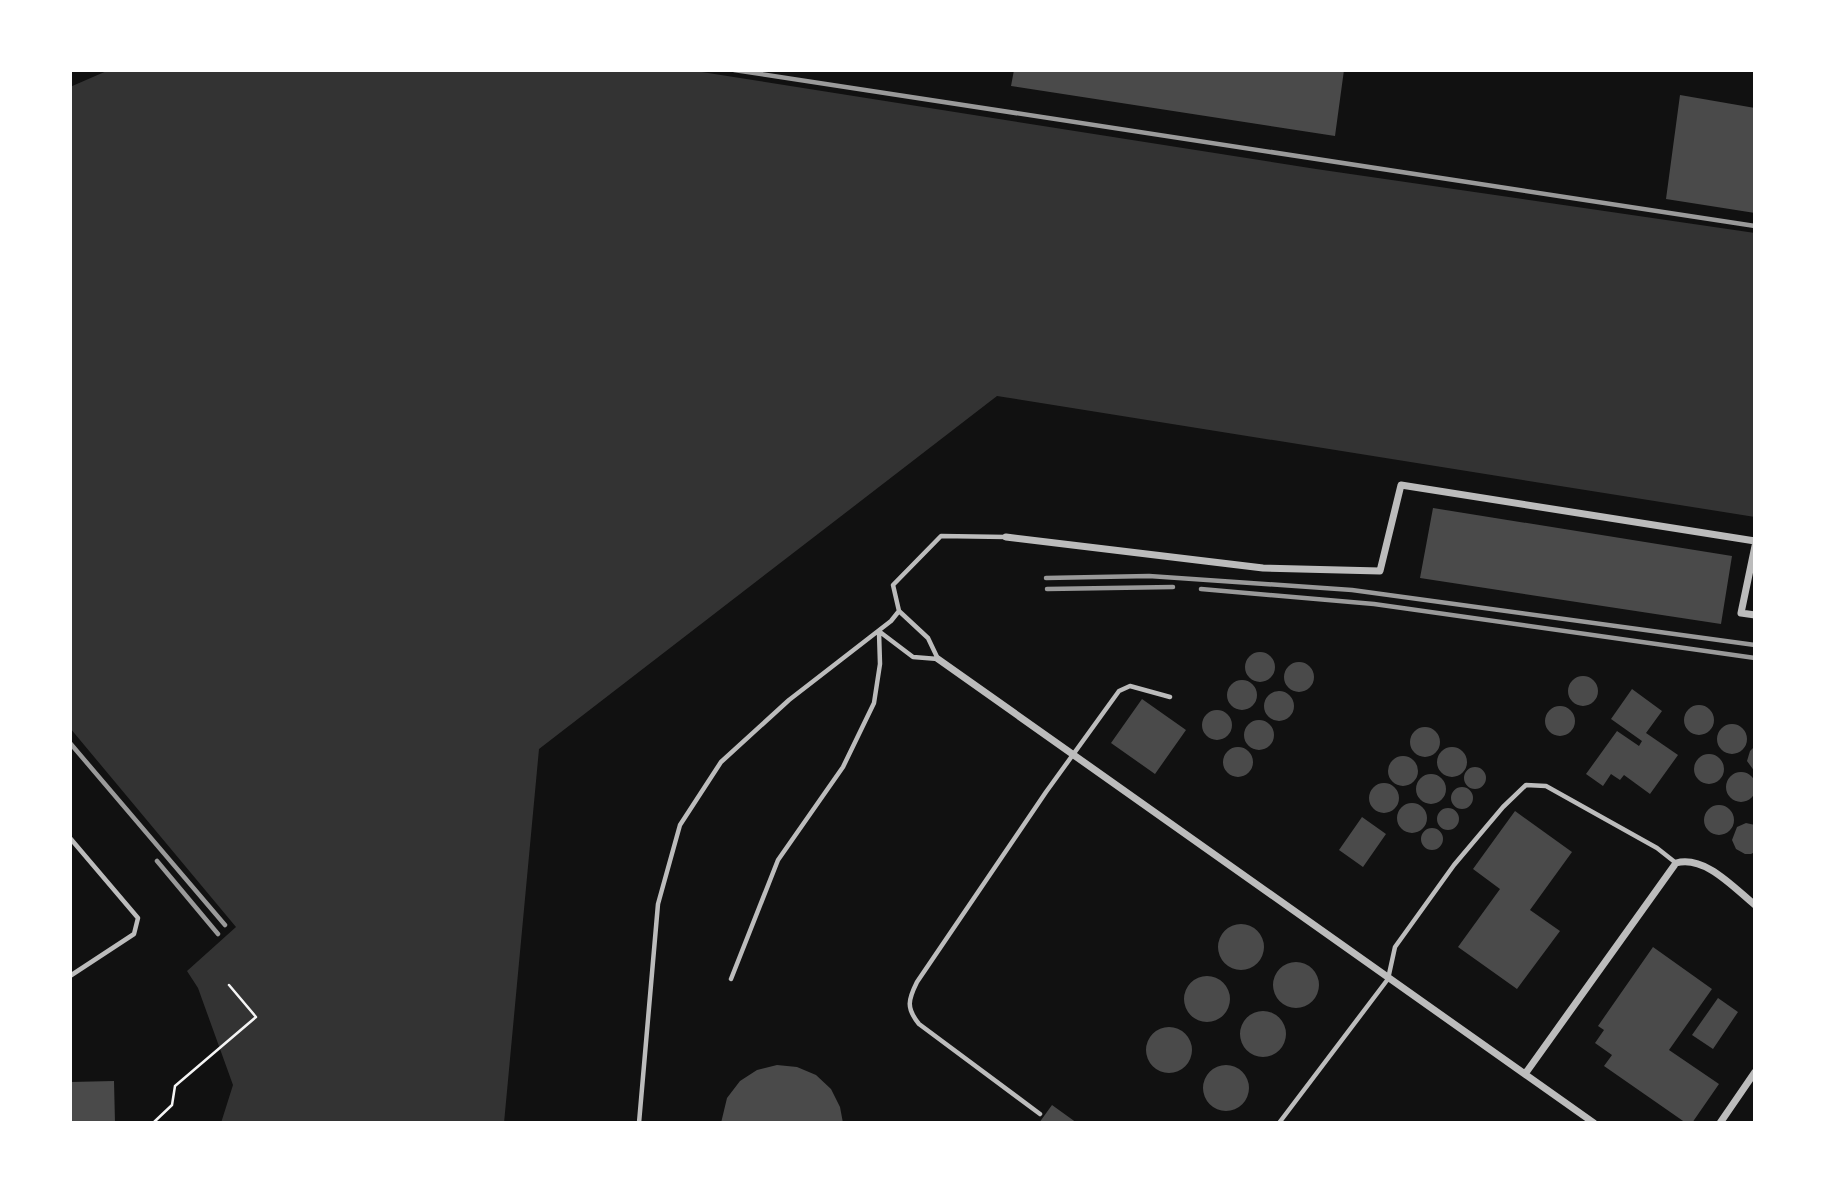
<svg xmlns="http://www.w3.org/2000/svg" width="1825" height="1193" font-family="'DejaVu Sans',sans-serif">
	<rect width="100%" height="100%" fill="#111"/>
	<path fill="#333" d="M 109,70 L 689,70 L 1316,169 L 1755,233 L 1755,517 L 997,396 L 539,749 L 504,1123 L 221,1123 L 233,1085 L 198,988 L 187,971 L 236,927 L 70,728 L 70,87 Z"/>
	<path fill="#4a4a4a" d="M 1014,70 L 1344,70 L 1335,136 L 1011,86 Z
		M 1680,95 L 1755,108 L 1755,213 L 1666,199 Z
		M 1433,508 L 1732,556 L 1721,624 L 1420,578 Z
		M1245 667a15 15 0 1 1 30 0a15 15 0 1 1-30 0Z
		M1284 677a15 15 0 1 1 30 0a15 15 0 1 1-30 0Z
		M1568 691a15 15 0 1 1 30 0a15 15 0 1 1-30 0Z
		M1227 695a15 15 0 1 1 30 0a15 15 0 1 1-30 0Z
		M 1632,689 L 1662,711 L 1646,733 L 1678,755 L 1650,794 L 1624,775 L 1620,780 L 1611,774 L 1603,786 L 1586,774 L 1617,731 L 1639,746 L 1642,741 L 1611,719 Z
		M1264 706a15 15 0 1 1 30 0a15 15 0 1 1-30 0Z
		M 1142,699 L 1186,730 L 1155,774 L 1111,743 Z
		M1684 720a15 15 0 1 1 30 0a15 15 0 1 1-30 0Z
		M1545 721a15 15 0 1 1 30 0a15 15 0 1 1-30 0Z
		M1202 725a15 15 0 1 1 30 0a15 15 0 1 1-30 0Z
		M1244 735a15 15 0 1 1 30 0a15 15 0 1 1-30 0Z
		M1717 739a15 15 0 1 1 30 0a15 15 0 1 1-30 0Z
		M1410 742a15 15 0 1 1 30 0a15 15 0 1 1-30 0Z
		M 1755,746 L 1755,772 L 1747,761 L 1750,751 Z
		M1223 762a15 15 0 1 1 30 0a15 15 0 1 1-30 0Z
		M1437 762a15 15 0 1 1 30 0a15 15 0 1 1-30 0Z
		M1694 769a15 15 0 1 1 30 0a15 15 0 1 1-30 0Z
		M1388 771a15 15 0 1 1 30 0a15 15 0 1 1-30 0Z
		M1464 778a11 11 0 1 1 22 0a11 11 0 1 1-22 0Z
		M1726 787a15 15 0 1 1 30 0a15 15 0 1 1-30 0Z
		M1416 789a15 15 0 1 1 30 0a15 15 0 1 1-30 0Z
		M1369 798a15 15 0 1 1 30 0a15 15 0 1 1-30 0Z
		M1451 798a11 11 0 1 1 22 0a11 11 0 1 1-22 0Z
		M1397 818a15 15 0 1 1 30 0a15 15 0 1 1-30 0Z
		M1704 820a15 15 0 1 1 30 0a15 15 0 1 1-30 0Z
		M1437 819a11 11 0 1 1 22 0a11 11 0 1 1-22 0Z
		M 1515,811 L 1572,852 L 1530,910 L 1560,931 L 1517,989 L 1458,947 L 1500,889 L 1473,869 Z
		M 1362,817 L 1386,834 L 1363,867 L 1339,850 Z
		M 1746,823 L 1755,825 L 1755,852 L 1751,854 L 1745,854 L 1736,849 L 1732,840 L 1737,827 Z
		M1421 839a11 11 0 1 1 22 0a11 11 0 1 1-22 0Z
		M1218 947a23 23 0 1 1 46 0a23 23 0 1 1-46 0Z
		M 1653,947 L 1712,989 L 1669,1050 L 1719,1084 L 1692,1123 L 1686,1123 L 1604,1066 L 1612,1055 L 1595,1043 L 1604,1030 L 1598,1026 Z
		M1273 985a23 23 0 1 1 46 0a23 23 0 1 1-46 0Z
		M1184 999a23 23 0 1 1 46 0a23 23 0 1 1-46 0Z
		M 1718,998 L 1738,1012 L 1713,1049 L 1692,1035 Z
		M1240 1034a23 23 0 1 1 46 0a23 23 0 1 1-46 0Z
		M1146 1050a23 23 0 1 1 46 0a23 23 0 1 1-46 0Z
		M 777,1065 L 797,1067 L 816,1075 L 831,1089 L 840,1107 L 843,1123 L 721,1123 L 727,1098 L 740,1081 L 757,1070 Z
		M1203 1088a23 23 0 1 1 46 0a23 23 0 1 1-46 0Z
		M 114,1081 L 115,1123 L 70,1123 L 70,1082 Z
		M 1052,1105 L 1077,1123 L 1039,1123 Z"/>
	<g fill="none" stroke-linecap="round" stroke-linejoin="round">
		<path stroke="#f5f5f5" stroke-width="2.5" d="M 149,1123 L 153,1123 L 172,1105 L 175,1086 L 256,1017 L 229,985"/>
		<path stroke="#bcbcbc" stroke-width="4.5" d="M 880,632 L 913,657 L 938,659 L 928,638 L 899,611
			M 70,838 L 138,918 L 134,934 L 70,976
			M 731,979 L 778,860 L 843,767 L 874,703 L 880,664 L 879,632
			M 1040,1114 L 919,1024 C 906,1008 908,1000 917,982 L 1046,792 L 1119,691 L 1130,686 L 1170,697
			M 639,1123 L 658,904 L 680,825 L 721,762 L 789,700 L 891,621 L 899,611 L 893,585 L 941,536 L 1006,537
			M 1279,1123 L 1388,979 L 1395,947 L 1454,865 L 1503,807 L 1526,785 L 1546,786 L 1657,848 L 1676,863"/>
		<path stroke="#bcbcbc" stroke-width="7" d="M 1006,537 L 1263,568 L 1380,571 L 1401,485 L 1755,541
			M 1755,546 L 1741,613 L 1755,615
			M 938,659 L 1594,1123
			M 1525,1074 L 1676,863 C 1705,855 1734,888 1755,905
			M 1720,1123 L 1755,1072"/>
		<path stroke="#9a9a9a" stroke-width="4.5" d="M 734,70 L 1755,226
			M 1046,578 L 1149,576 L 1352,590 L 1755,645
			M 1047,589 L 1173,587
			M 1201,589 L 1374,604 L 1755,658
			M 70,743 L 225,925
			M 157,861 L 218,934"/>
	</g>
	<rect width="1825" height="1193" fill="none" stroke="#ffffff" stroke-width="144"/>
</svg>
